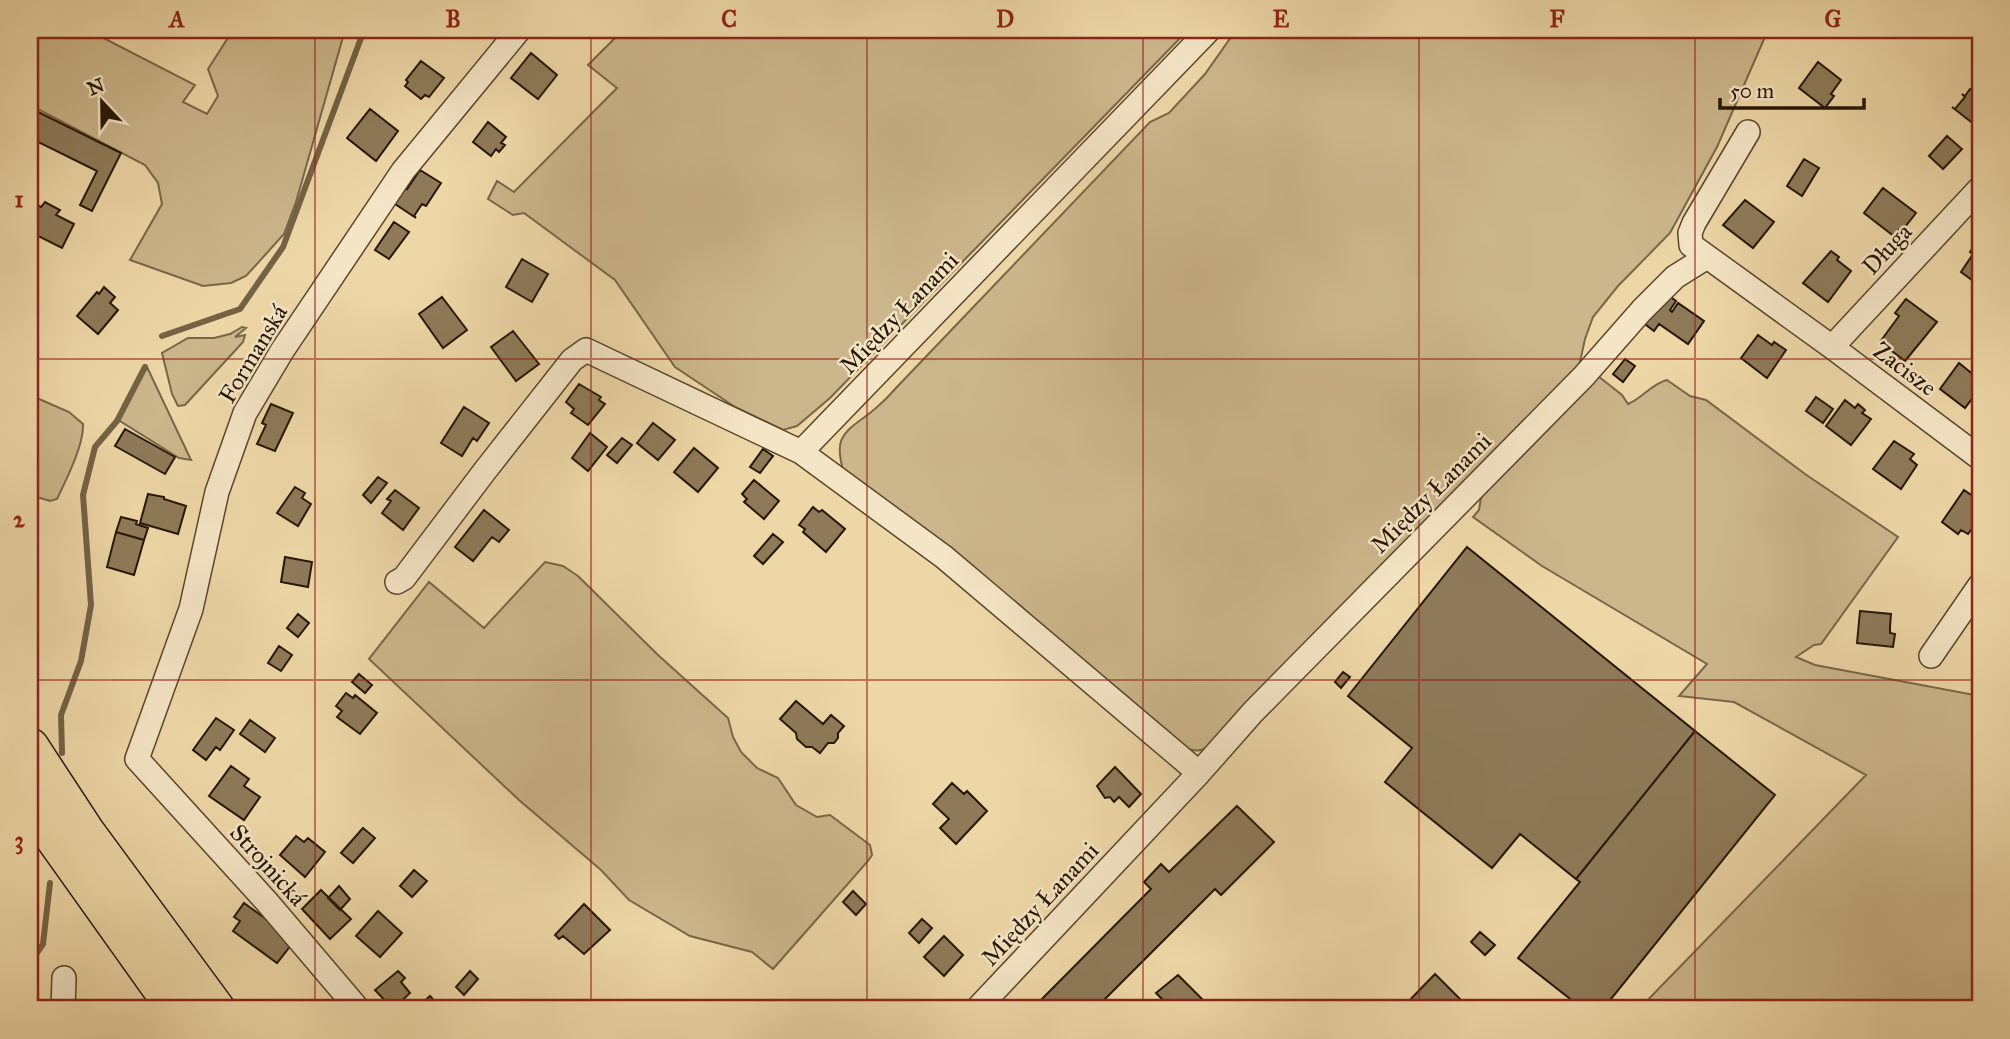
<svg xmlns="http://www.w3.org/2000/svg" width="2010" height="1039" font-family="'IM FELL Great Primer',serif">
	<rect width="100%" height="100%" fill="#eed7a7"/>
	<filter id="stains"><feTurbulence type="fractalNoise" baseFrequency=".00286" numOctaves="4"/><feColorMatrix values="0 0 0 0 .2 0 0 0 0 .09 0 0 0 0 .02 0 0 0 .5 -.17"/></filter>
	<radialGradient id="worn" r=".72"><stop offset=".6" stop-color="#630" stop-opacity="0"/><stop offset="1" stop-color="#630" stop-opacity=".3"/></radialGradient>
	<path fill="#ccb68b" stroke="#796648" stroke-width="2" d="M 30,30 L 88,30 L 195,85 L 183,102 L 207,114 L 218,96 L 208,69 L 233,30 L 345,30 L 296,202 L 284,234 L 246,276 L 231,283 L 203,286 L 130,260 L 162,204 L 158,183 L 145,165 L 30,105 Z
		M 623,30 L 1188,30 L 830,398 L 797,426 L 783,430 L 735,407 L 675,367 L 615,280 L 524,213 L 513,215 L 488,199 L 497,181 L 514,192 L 617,88 L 588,65 Z
		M 1236,30 L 1768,30 L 1717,147 L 1670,233 L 1618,286 L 1593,317 L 1585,339 L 1578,371 L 1207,748 C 1193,755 1182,746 1168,739 L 1017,603 L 845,476 C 830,432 848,432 876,408 C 883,402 890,395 896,388 L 1150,122 L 1169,113 L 1205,74 Z
		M 242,327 L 246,328 L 235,337 L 245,335 L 243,342 L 185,405 L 178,406 L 172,394 L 162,353 L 188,338 L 214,338 L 230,334 Z
		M 147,367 L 191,460 L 179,458 L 120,421 L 119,419 Z
		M 1598,376 L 1622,395 L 1628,404 C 1643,398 1651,384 1667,380 L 1690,396 L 1706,400 L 1805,474 L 1898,537 L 1821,644 L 1814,645 L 1796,657 L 1815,665 L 1980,696 L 1980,1009 L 1639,1009 L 1866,775 L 1734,702 L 1679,696 L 1707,664 L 1542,566 L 1473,517 L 1479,510 L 1482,492 Z
		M 30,395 L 69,412 L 83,424 C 84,445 66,480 57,499 L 50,501 L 30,495 Z
		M 545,562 L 563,566 L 578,576 L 658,655 L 728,718 L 733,737 L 741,752 L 757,768 L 778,778 L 796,805 L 817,817 L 830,815 L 870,845 L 872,855 L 868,861 L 773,969 L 752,952 L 690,936 L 629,900 L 601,870 L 519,800 L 369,659 L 429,582 L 484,628 Z"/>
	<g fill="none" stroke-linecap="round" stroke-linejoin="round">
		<path stroke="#756245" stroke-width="6" d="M 162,336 L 240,309 L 283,247 L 364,30
			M 62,753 L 61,715 L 81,661 L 91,605 L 83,495 L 95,447 L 117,421 L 145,367
			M 30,963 L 43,944 L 50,883"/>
	</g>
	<path fill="#8e7a59" stroke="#261604" stroke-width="2" d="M 531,53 L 557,75 L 538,99 L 511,78 Z
		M 421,61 L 444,78 L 429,97 L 425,95 L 421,99 L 405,86 L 408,82 L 406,80 Z
		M 1818,62 L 1841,80 L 1831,94 L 1834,96 L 1825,108 L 1799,88 Z
		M 1980,82 L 1980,97 L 1970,89 L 1973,91 Z
		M 1970,89 L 1980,97 L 1980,129 L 1952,107 L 1955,109 L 1965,97 L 1962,94 L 1965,96 Z
		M 30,108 L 121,153 L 92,211 L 80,205 L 97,171 L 30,138 Z
		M 370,109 L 398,131 L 376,161 L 347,138 Z
		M 488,122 L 506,137 L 501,143 L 505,145 L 499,152 L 496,149 L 491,156 L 473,142 Z
		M 1947,136 L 1962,149 L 1943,169 L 1929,156 Z
		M 1804,159 L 1819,168 L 1802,196 L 1787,186 Z
		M 420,170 L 441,183 L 426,206 L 422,204 L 414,216 L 416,218 L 392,202 L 403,186 L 407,189 Z
		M 1883,188 L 1916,213 L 1901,232 L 1899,230 L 1895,237 L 1864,213 Z
		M 1745,200 L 1774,222 L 1753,248 L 1723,225 Z
		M 30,202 L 41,207 L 45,202 L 60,210 L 56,215 L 74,224 L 62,248 L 30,232 Z
		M 394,222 L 409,232 L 389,259 L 375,250 Z
		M 1980,237 L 1980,286 L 1961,272 L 1973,254 L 1970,252 Z
		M 1831,251 L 1839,257 L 1837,260 L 1851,271 L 1828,302 L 1803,283 Z
		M 522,259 L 548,274 L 532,302 L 506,287 Z
		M 104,287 L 115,297 L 110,303 L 118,310 L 98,334 L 77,316 L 97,292 L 99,294 Z
		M 1664,292 L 1676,301 L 1670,310 L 1672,312 L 1678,303 L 1704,321 L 1688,344 L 1659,324 L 1654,331 L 1641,321 Z
		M 442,297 L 467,330 L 443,348 L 419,314 Z
		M 1906,299 L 1937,322 L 1905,361 L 1880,342 L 1899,316 L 1895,313 Z
		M 513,331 L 539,364 L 516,381 L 491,347 Z
		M 1758,335 L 1772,345 L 1774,342 L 1786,350 L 1767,378 L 1741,358 Z
		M 1625,359 L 1635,366 L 1623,382 L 1613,374 Z
		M 1959,363 L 1980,380 L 1980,388 L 1965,408 L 1940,389 Z
		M 579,384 L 601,397 L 599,400 L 605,404 L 588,425 L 571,413 L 574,409 L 566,402 Z
		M 1816,397 L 1833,409 L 1823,423 L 1806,411 Z
		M 1845,400 L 1855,408 L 1858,404 L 1865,410 L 1862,413 L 1871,419 L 1851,445 L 1826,426 Z
		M 271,404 L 293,413 L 275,451 L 257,444 L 266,425 L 262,423 Z
		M 464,407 L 489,423 L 477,441 L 473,438 L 462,456 L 441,443 Z
		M 653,423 L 675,440 L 658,460 L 637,443 Z
		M 125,429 L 175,457 L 165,474 L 115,446 Z
		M 590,433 L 607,447 L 588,471 L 572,458 Z
		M 622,438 L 632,445 L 617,463 L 607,455 Z
		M 1894,441 L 1914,454 L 1910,459 L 1917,465 L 1901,489 L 1873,469 Z
		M 694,448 L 718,468 L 698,492 L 674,472 Z
		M 763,449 L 773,456 L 760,473 L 750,467 Z
		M 378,477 L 387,483 L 371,503 L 363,495 Z
		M 754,480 L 779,501 L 764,519 L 744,502 L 747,499 L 742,494 Z
		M 295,487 L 305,493 L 302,498 L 311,504 L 298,526 L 277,513 Z
		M 395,490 L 419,508 L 403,530 L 382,513 L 391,501 L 387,499 Z
		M 1964,490 L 1980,501 L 1980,518 L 1968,534 L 1961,530 L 1958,534 L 1942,522 Z
		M 148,494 L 164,497 L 164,499 L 186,506 L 178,534 L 140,523 Z
		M 813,507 L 819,512 L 822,510 L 845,529 L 826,552 L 803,532 L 805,529 L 799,525 Z
		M 484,510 L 509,530 L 499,542 L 492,537 L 473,561 L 455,547 Z
		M 121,517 L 137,521 L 136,524 L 148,528 L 144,540 L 116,532 Z
		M 116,532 L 144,540 L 134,575 L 107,567 Z
		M 773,534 L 783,542 L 763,564 L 754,556 Z
		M 1467,547 L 1695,731 L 1576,879 L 1520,834 L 1492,868 L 1385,782 L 1412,748 L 1348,696 Z
		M 285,557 L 312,562 L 308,587 L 281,582 Z
		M 1860,611 L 1891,614 L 1890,627 L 1890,633 L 1895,634 L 1893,647 L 1857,643 Z
		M 298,614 L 309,623 L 298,637 L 287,628 Z
		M 1979,628 L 1980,673 L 1978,673 L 1976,642 L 1972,642 L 1972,631 Z
		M 279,646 L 292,655 L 281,671 L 268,663 Z
		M 1343,672 L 1350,677 L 1341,688 L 1335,682 Z
		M 359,674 L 372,685 L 365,693 L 352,682 Z
		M 346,693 L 353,698 L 355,695 L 377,713 L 360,734 L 337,717 L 342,711 L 336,706 Z
		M 796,701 L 823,724 L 831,715 L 844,726 L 838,733 L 838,738 L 834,743 L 828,743 L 820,753 L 812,747 L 806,747 L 797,739 L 796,733 L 780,719 Z
		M 216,718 L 234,730 L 220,750 L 216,747 L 206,760 L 193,750 Z
		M 250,720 L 275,738 L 265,752 L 240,734 Z
		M 1695,731 L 1775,795 L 1603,1009 L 1583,1009 L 1518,958 L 1580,882 L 1576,879 Z
		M 231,766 L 249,779 L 244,786 L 260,797 L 244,820 L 209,796 Z
		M 1115,767 L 1141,794 L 1129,807 L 1119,797 L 1114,802 L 1110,797 L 1105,798 L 1097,786 Z
		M 952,783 L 964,794 L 967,791 L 987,811 L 956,844 L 940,828 L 949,819 L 933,804 Z
		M 1237,806 L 1274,842 L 1221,895 L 1215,889 L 1095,1009 L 1032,1009 L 1151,889 L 1144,882 L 1161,864 L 1169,872 Z
		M 363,828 L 375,838 L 353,863 L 341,853 Z
		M 296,836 L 304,842 L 308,838 L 325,852 L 305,877 L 280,855 Z
		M 414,870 L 427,881 L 412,897 L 400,886 Z
		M 339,886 L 350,899 L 340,910 L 328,898 Z
		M 321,890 L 351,919 L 330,939 L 302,909 Z
		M 853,891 L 866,904 L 856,915 L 843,902 Z
		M 244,903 L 295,940 L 277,963 L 233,931 L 240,921 L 234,917 Z
		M 584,904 L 610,930 L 584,954 L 563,936 L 559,939 L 555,935 Z
		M 378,911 L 402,933 L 380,957 L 356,936 Z
		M 922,919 L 932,928 L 919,943 L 909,933 Z
		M 1480,932 L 1495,945 L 1485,955 L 1471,942 Z
		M 944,936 L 963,955 L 944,976 L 924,957 Z
		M 398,971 L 405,978 L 401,982 L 410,993 L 393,1009 L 375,990 Z
		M 470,971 L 478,979 L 464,995 L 456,987 Z
		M 1435,974 L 1470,1009 L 1405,1009 L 1403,1007 Z
		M 1178,975 L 1212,1009 L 1172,1009 L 1156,993 Z
		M 430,996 L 442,1009 L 416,1009 Z
		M 1103,1001 L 1111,1009 L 1095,1009 Z"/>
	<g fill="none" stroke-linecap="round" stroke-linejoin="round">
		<defs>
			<path id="minor" d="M 1748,132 L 1694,223 L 1690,233 L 1691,245 L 1832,347 L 1980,458
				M 1832,347 L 1980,188
				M 801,452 L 1209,30
				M 397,582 L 404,578 L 484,472 L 572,360 L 586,350 L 801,452 L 944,557 L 1199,773
				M 1931,656 L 1980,585
				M 63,1009 L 64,978
				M 358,1009 L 267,902 L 137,759 L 191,609 L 217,492 L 245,413 L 282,351 L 403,171 L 519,30
				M 977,1009 L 1199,773 L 1253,712 L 1584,376 L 1642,310 L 1675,277 L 1707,257"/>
			<path id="trunk" d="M 30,747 L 85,831 L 216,1009
				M 30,804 L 176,1009"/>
		</defs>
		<use href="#minor" stroke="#58462d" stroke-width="26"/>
		<use href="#trunk" stroke="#261604" stroke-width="40"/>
		<use href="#minor" stroke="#f4e5c6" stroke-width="23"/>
		<use href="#trunk" stroke="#eed7a7" stroke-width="37"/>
	</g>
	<path fill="none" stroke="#8f2418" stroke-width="2" stroke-opacity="0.55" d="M 315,30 L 315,1009M 591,30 L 591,1009M 867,30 L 867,1009M 1143,30 L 1143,1009M 1419,30 L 1419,1009M 1695,30 L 1695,1009M 30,359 L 1980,359M 30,680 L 1980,680"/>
	<g text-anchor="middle" stroke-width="5" stroke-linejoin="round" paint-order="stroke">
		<g font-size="24" fill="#261604" stroke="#f4e5c6">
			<text transform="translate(1887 249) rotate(-47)" y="8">Długa</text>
			<text transform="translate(899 313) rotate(-46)" y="8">Między Łanami</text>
			<text transform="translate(253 354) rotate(-59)" y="8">Formanská</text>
			<text transform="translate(1905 369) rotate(37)" y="8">Zacisze</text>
			<text transform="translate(1431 493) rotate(-45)" y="8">Między Łanami</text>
			<text transform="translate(268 865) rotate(48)" y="8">Strojnická</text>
			<text transform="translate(1040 904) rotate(-47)" y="8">Między Łanami</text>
		</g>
	</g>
	<rect width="2010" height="1039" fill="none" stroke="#eed7a7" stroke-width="77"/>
	<g transform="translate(102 102) rotate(338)" stroke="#f4e5c6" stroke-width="5" paint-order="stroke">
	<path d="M0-5L12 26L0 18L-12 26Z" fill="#261604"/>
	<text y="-10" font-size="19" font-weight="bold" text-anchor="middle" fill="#261604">N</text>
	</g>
	<path d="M1720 98v10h144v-10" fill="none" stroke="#261604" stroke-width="3.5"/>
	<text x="1730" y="98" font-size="21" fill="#261604" stroke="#f4e5c6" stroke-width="5" paint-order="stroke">50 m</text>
	<rect x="38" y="38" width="1934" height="962" fill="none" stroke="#8f2418" stroke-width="2.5"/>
	<g font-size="23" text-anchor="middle" font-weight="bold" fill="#8f2418">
		<text x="177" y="27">A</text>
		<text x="453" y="27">B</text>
		<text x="729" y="27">C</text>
		<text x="1005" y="27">D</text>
		<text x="1281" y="27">E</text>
		<text x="1557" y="27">F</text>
		<text x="1833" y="27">G</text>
		<text x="19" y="207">1</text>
		<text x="19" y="527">2</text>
		<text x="19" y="848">3</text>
	</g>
	<rect width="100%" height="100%" filter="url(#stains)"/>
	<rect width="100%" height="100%" fill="url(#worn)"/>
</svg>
